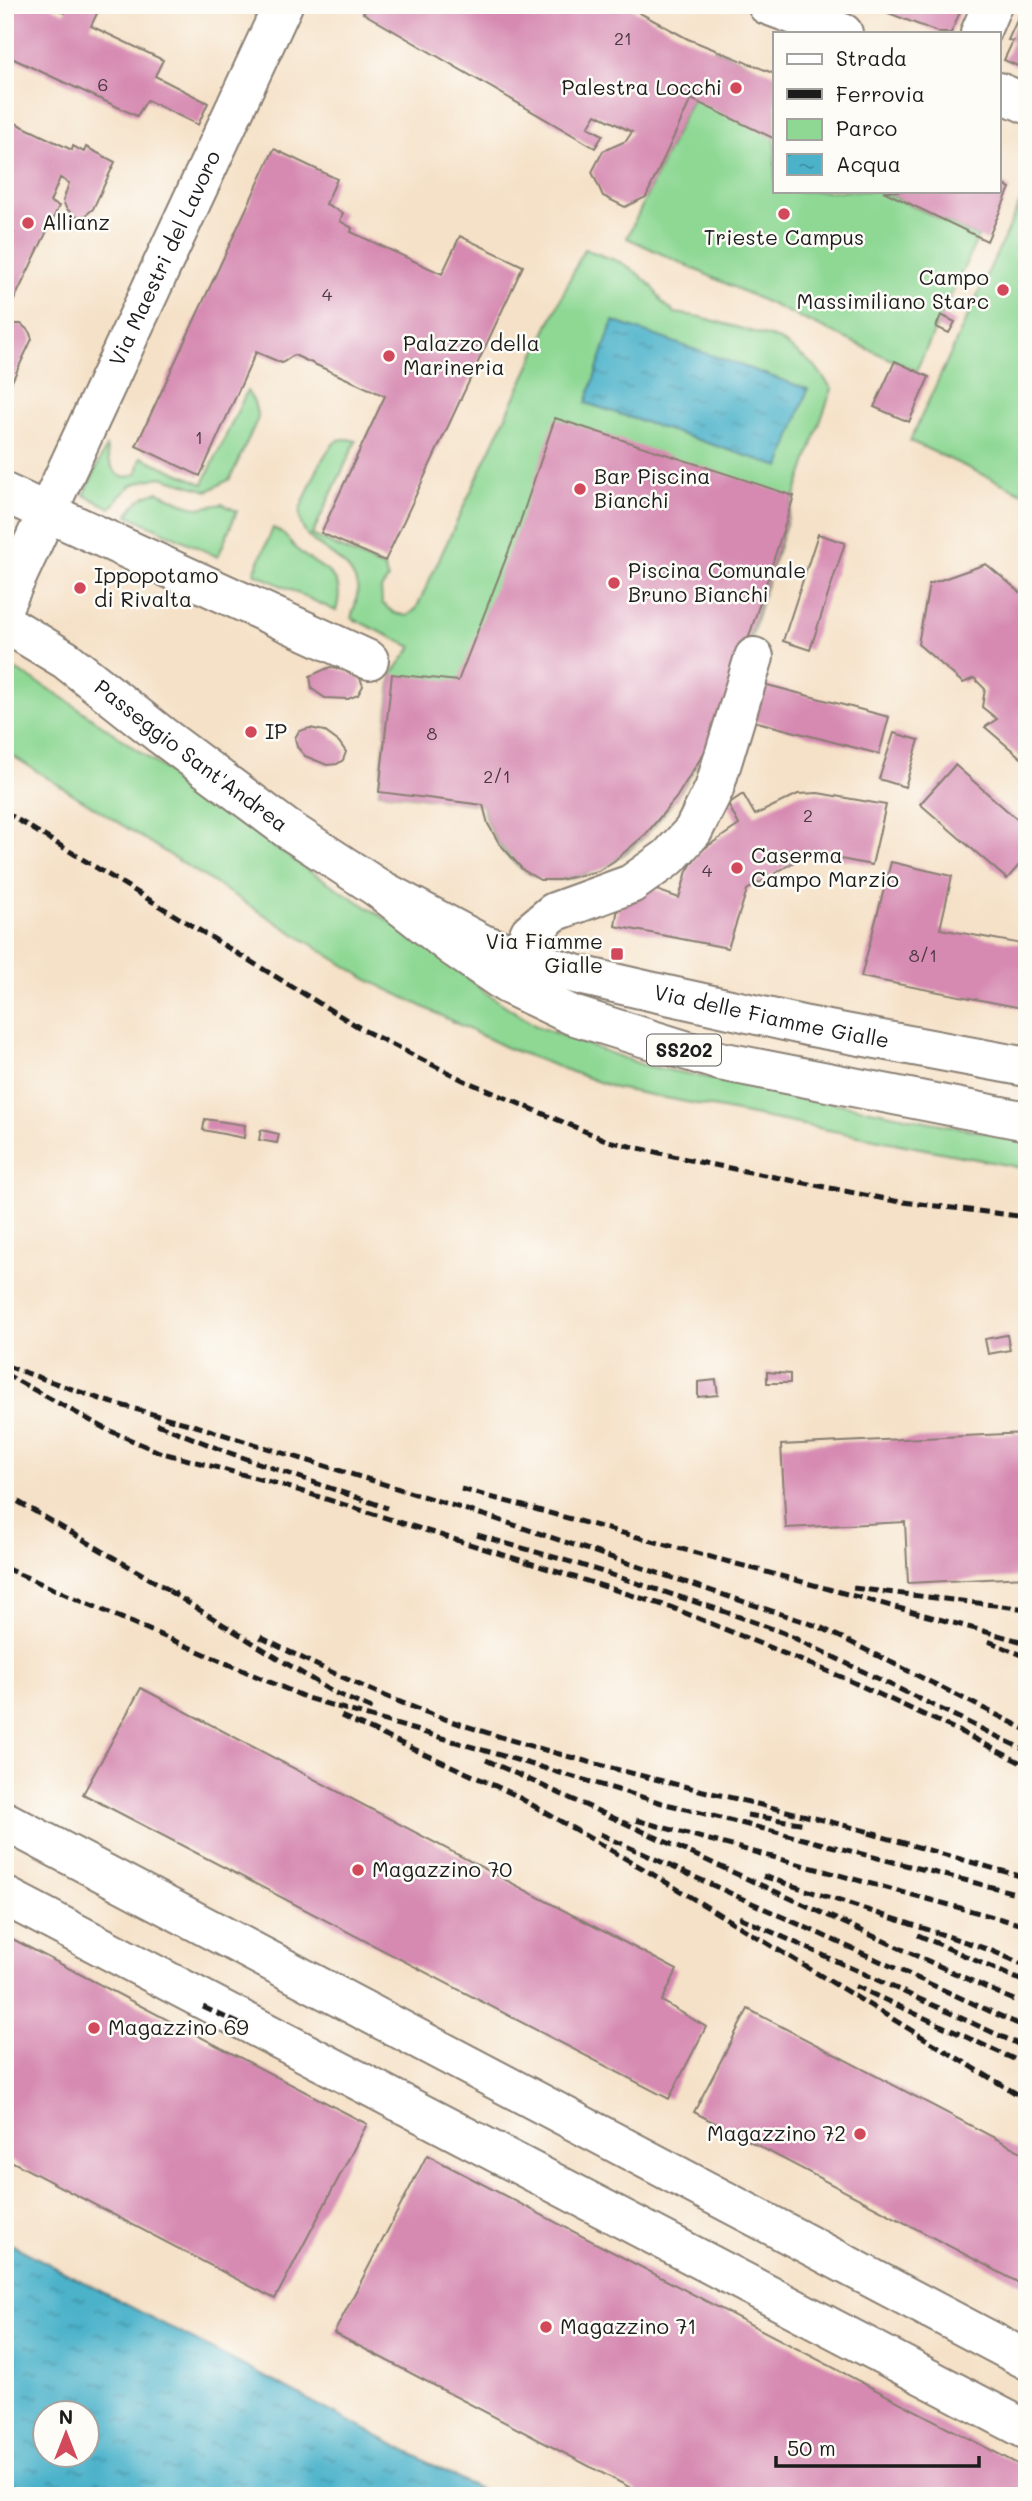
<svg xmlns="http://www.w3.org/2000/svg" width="1032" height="2501" font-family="Mali,sans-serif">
	<defs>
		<pattern id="water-ripples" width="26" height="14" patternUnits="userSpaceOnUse" patternTransform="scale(1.75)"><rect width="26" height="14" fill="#4bb2ca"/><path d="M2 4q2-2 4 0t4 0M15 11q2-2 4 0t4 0" fill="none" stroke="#3e90a3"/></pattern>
	</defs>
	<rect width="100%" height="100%" fill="#fdfcf7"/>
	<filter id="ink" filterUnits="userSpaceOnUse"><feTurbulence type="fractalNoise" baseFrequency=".0143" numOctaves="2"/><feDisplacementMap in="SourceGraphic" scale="14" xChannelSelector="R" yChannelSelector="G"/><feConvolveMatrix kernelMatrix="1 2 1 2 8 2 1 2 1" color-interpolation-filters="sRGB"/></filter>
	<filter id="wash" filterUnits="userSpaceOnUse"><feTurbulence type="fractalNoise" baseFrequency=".00686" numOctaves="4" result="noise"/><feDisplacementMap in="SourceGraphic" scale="28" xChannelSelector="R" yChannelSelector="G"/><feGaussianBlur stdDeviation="1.57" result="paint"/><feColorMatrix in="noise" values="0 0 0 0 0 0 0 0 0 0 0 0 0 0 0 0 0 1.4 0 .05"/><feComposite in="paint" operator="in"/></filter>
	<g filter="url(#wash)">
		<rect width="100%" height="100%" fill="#f5e1c7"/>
		<path fill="#8ed894" stroke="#557a58" stroke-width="2" d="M 715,49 L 775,76 L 775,191 L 881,191 L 978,237 L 916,371 L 627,238 Z
			M 1027,188 L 1027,495 L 910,441 Z
			M 584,249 L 620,262 L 636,272 L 652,286 L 663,303 L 675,313 L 701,317 L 780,340 L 815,366 L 832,389 C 808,455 786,522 765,590 C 751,635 740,683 721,726 C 716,737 708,747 702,757 C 672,806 635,865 574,877 C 557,881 544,882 528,873 C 507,862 485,829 483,805 L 379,792 L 392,674 L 412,647 L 351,618 C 354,609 359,596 357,586 C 348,549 295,549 300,509 C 308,493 323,447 339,440 C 345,438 350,439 356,441 L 312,535 L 384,568 L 388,579 L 381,589 L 382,603 L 394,613 L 407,616 L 416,609 Z
			M 247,391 L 254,402 L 258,418 L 230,479 L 208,491 L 161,477 L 147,480 L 132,485 L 121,495 L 111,508 L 84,495 L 106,447 C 109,464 116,486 137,473 L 141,457 L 203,484 Z
			M 158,492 L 182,503 L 199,508 L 222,504 L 237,511 L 218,557 L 128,515 C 136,502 142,495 158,492 Z
			M 273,528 C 286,533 290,544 301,553 C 324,572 347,573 336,611 L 254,573 Z
			M 5,663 L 62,697 L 299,864 L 441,954 L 483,991 L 536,1026 L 643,1065 L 1027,1141 L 1027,1169 L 615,1088 L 505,1047 L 368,980 L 5,751 Z"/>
		<path fill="url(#water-ripples)" stroke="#346773" stroke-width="2" fill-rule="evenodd" d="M 613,321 L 808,389 L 780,467 L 586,403 Z
			M 5,2241 L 492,2496 L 5,2496 ZM 46,2414 L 88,2414 L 88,2456 L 46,2456 Z"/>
		<g id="blocks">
			<path fill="#d689b1" d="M 5,5 L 48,5 L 64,13 L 68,5 L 101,5 L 91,26 L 163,60 L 155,76 L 208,103 L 198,125 L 147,100 L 137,116 L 5,55 Z
				M 368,5 L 379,5 L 384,8 L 386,5 L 625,5 L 688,39 L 775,74 L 775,139 L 691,99 L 646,197 L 625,207 L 603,196 L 592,172 L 603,151 L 626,141 L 632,132 L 596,114 L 588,127 L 603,135 L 595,148 L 363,13 Z
				M 868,5 L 963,5 L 951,33 L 940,33 Z
				M 1024,5 L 1027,5 L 1027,70 L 1004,60 L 1013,41 L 1008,40 Z
				M 5,118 L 72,150 L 73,146 L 84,152 L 86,147 L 115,162 L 93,209 L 85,216 L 74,216 L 66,208 L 63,201 L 69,183 L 60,178 L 50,202 L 59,206 L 5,319 L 5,251 L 14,233 L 5,229 Z
				M 274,149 L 337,179 L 326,204 L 343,213 L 340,221 L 352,228 L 351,232 L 442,274 L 460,236 L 523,266 L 385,561 L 321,533 L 385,396 L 294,355 L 282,363 L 256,352 L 200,476 L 136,446 Z
				M 999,182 L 1010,188 L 987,241 L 883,191 L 999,191 Z
				M 941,315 L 955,322 L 949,333 L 936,327 Z
				M 12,324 L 21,324 L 29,331 L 32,339 L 7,392 L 5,391 L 5,326 Z
				M 895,361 L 929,377 L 909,422 L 874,407 Z
				M 555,418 L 794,496 L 720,727 L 676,798 L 646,834 L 614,861 L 598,871 L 559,880 L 540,880 L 523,870 L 499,843 L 488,824 L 483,805 L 379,792 L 392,674 L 458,681 L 519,525 Z
				M 818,534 L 845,543 L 810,650 L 783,641 Z
				M 986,564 L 1027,598 L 1027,763 L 985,727 L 997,719 L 982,707 L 985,689 L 974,678 L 963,683 L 918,644 L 929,584 Z
				M 330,667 L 346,671 L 360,678 L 363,686 L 358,695 L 348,699 L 325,698 L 312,689 L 310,676 Z
				M 756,682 L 889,717 L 879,754 L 746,719 Z
				M 310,728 L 324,731 L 339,742 L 346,752 L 343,760 L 337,764 L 327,765 L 305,756 L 297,747 L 295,738 L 299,731 Z
				M 894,733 L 919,740 L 905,787 L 879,779 Z
				M 955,765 L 1027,828 L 1027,856 L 1007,879 L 920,804 Z
				M 818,793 L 886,805 L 872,865 L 809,853 L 747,890 L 728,948 L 615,926 L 618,907 L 651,888 L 679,898 L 687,871 L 699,852 L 739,825 L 728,804 L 743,794 L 755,815 L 798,794 Z
				M 891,862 L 952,876 L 940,929 L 1027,945 L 1027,1009 L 861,977 Z
				M 205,1119 L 245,1125 L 244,1138 L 203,1130 Z
				M 261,1130 L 279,1134 L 277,1143 L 259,1140 Z
				M 1007,1335 L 1010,1350 L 988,1354 L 985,1339 Z
				M 767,1372 L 790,1374 L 790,1383 L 767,1383 Z
				M 716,1380 L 718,1395 L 698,1397 L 698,1382 Z
				M 1027,1433 L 1027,1577 L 908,1583 L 905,1522 L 786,1528 L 781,1445 Z
				M 141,1688 L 677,1970 L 662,2001 L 706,2027 L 669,2099 L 83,1794 Z
				M 5,1935 L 367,2124 L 275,2299 L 5,2158 Z
				M 748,2009 L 1027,2155 L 1027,2287 L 694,2112 Z
				M 427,2155 L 1027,2469 L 1027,2496 L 646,2496 L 334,2333 Z"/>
		</g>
	</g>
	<g filter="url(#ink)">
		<use href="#blocks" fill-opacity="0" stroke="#887e72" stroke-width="2"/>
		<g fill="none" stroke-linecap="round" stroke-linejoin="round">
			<defs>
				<g id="minor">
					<path d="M 980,33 L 992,5"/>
					<path d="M 5,493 L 369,660"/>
					<path id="s1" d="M 5,603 L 283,5"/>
					<path d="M 519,956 L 530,932 L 554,912 L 631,884 L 669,857 L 693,831 L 714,789 L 754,657"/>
					<path d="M 5,1821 L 1027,2360"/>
					<path d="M 5,1896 L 1027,2430"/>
				</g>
				<g id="major">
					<path d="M 767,5 L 843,33"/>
					<path d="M 999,92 L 1027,104"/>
					<path id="s2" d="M 5,623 L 66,660 L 161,735 L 286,828 L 378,888 L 483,944 L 575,974 L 658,993 L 807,1026 L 1027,1067"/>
				</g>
				<path id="highway" d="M 378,888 L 453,947 L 507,984 L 572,1015 L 720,1061 L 1027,1121"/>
			</defs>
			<use href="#minor" stroke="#887e72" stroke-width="42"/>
			<use href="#major" stroke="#887e72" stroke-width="42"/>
			<use href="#highway" stroke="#887e72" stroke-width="42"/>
			<use href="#minor" stroke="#fff" stroke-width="38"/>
			<use href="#major" stroke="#fff" stroke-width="38"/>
			<use href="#highway" stroke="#fff" stroke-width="38"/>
			<path stroke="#1c1c1c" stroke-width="5" stroke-dasharray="10 5" stroke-linecap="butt" d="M 5,812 L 365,1031 L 463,1080 L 608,1141 L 699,1162 L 895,1201 L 1027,1217
				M 7,1366 L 106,1401 L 196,1426 L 493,1518 L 820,1627 L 1027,1730
				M 5,1374 L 106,1429 L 159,1452 L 278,1484 L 673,1608 L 844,1678 L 959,1731 L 1027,1766
				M 157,1424 L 227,1452 L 387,1508
				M 461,1489 L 1027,1643
				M 5,1494 L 176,1594
				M 477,1535 L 578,1564 L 723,1611 L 784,1633 L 1027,1751
				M 5,1568 L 307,1698 L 662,1803 L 1027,1896
				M 853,1588 L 1027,1609
				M 169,1591 L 331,1691 L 374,1710
				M 260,1637 C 321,1668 386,1699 451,1721 C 591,1768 736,1797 878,1834
				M 988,1641 L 1027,1657
				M 341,1716 L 513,1794 L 649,1872 L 1027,2100
				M 486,1760 L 1027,2006
				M 747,1815 L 806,1824
				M 636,1820 L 1027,1926
				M 869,1833 L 1027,1878
				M 600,1834 L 1027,2028
				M 763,1876 L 990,1950 L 1027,1966
				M 739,1917 L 1027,2048
				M 918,1935 L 1027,1983
				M 855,1986 L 1027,2065
				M 203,2007 L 244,2026"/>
		</g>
	</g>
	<g fill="#d1495b" stroke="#fdfcf7" stroke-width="2.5">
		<circle cx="736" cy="88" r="7"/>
		<circle cx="784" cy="214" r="7"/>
		<circle cx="28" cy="223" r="7"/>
		<circle cx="1003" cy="290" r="7"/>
		<circle cx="389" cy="356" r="7"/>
		<circle cx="580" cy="489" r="7"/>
		<circle cx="614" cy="583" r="7"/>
		<circle cx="80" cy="588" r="7"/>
		<circle cx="251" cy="732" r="7"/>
		<circle cx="737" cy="868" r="7"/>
		<rect x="610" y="947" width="14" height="14" rx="3.5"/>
		<circle cx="358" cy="1870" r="7"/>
		<circle cx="94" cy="2028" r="7"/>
		<circle cx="860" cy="2134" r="7"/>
		<circle cx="546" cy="2327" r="7"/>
	</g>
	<g text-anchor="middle" stroke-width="5" stroke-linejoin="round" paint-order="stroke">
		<g font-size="18" fill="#4a3741">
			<text x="623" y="45">21</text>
			<text x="103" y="91">6</text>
			<text x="327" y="301">4</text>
			<text x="199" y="444">1</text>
			<text x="432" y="740">8</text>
			<text x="497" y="783">2/1</text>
			<text x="808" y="822">2</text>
			<text x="707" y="877">4</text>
			<text x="923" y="962">8/1</text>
		</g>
		<rect fill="#fdfcf7" stroke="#605f5e" stroke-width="2" x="647" y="1034.5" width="74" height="31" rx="5"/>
		<g font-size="19" font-weight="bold" fill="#1c1c1c">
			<text x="684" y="1057">SS202</text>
		</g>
		<g font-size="21" fill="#1c1c1c" stroke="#fdfcf7" text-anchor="start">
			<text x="722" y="95" text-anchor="end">Palestra Locchi</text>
			<text x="42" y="230">Allianz</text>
			<text x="784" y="245" text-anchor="middle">Trieste Campus</text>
			<text x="989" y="285" text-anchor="end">Campo<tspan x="989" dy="24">Massimiliano Starc</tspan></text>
			<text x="403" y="351">Palazzo della<tspan x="403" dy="24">Marineria</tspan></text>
			<text x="594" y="484">Bar Piscina<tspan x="594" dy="24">Bianchi</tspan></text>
			<text x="628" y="578">Piscina Comunale<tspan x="628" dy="24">Bruno Bianchi</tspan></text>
			<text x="94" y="583">Ippopotamo<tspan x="94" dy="24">di Rivalta</tspan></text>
			<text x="265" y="739">IP</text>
			<text x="751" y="863">Caserma<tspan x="751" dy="24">Campo Marzio</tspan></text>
			<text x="603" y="949" text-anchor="end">Via Fiamme<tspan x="603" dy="24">Gialle</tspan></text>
			<text x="372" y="1877">Magazzino 70</text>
			<text x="108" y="2035">Magazzino 69</text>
			<text x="846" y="2141" text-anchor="end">Magazzino 72</text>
			<text x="560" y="2334">Magazzino 71</text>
		</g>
		<g font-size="21" fill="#1c1c1c" stroke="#fdfcf7">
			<text dy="7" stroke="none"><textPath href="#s1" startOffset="380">Via Maestri del Lavoro</textPath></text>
			<text dy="7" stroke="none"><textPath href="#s2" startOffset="229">Passeggio Sant'Andrea</textPath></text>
			<text dy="7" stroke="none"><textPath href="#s2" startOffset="875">Via delle Fiamme Gialle</textPath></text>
		</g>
	</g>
	<rect width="1032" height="2501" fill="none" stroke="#fdfcf7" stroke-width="28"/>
	<rect x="773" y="32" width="228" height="161" fill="#fdfcf7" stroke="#a3a29f" stroke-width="2"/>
	<rect x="787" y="54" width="35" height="10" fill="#ffffff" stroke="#a3a29f" stroke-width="2"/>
	<text x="836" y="66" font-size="21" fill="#1c1c1c">Strada</text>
	<rect x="787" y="89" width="35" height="10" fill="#1c1c1c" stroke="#a3a29f" stroke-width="2"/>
	<text x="836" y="102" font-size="21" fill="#1c1c1c">Ferrovia</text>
	<rect x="787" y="119" width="35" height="21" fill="#8ed894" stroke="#a3a29f" stroke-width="2"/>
	<text x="836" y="136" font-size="21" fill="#1c1c1c">Parco</text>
	<rect x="787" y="154" width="35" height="21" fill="url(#water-ripples)" stroke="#a3a29f" stroke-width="2"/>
	<text x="836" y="172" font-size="21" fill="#1c1c1c">Acqua</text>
	<g transform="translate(66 2434)"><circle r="33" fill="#fdfcf7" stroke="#a3a29f" stroke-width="2"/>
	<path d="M0-5L12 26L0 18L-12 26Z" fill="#d1495b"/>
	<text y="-10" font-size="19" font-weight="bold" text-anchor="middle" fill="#1c1c1c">N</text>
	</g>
	<path d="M776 2456v10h203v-10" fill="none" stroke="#1c1c1c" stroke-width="3.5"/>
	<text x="787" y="2456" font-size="21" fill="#1c1c1c" stroke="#fdfcf7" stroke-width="5" paint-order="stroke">50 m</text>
</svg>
